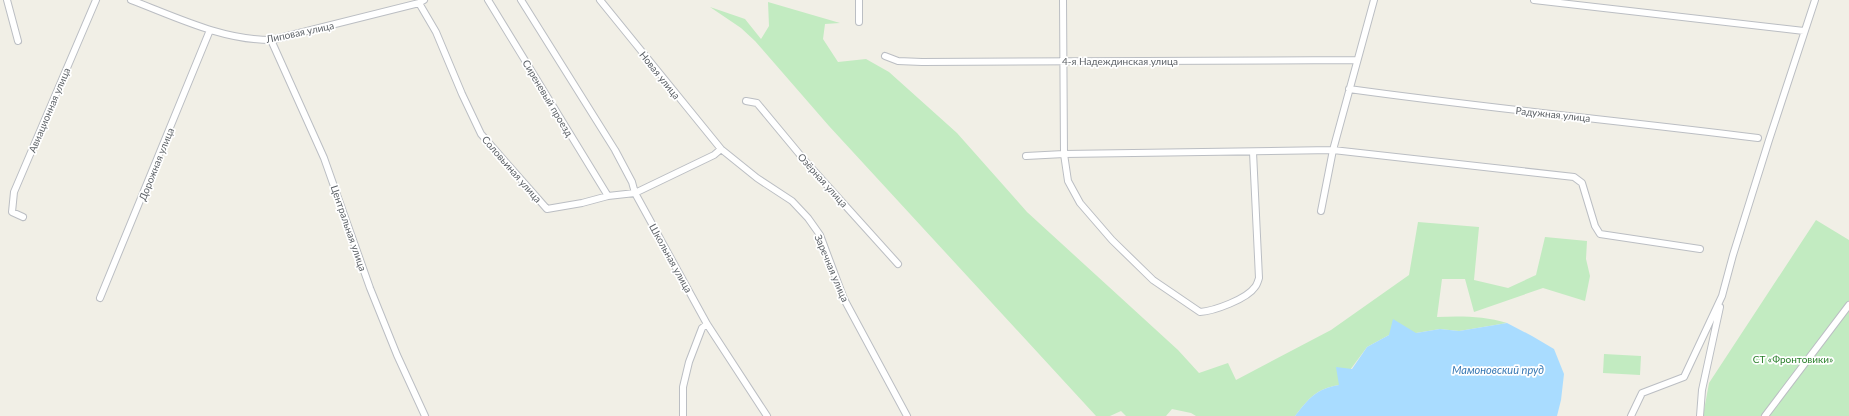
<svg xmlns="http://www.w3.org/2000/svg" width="1849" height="416" font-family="Lato,sans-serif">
	<rect width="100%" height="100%" fill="#f1efe6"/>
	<path fill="#c2ebc1" d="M 768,2 L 840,23 L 825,24 L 823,39 L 838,62 L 866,59 L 889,72 L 957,133 L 1027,212 L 1178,350 L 1199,373 L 1228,363 L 1236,380 L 1331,330 L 1409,275 L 1418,222 L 1479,227 L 1474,280 L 1508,288 L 1536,275 L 1545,237 L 1587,241 L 1586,259 L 1590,276 L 1585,301 L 1543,288 L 1474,312 L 1465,279 L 1442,279 L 1437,317 C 1461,316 1484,316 1507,323 L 1459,331 L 1440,329 L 1416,333 L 1389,335 L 1367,347 L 1339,385 C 1316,389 1309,398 1295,416 L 1196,416 L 1191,413 L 1172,409 L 1166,416 L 1126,416 L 1121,411 L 1110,416 L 1096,416 L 829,126 L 755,41 L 741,28 L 710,7 L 745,19 L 761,39 L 769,26 Z
		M 1816,220 L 1849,240 L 1849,416 L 1703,416 L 1709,383 Z
		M 1604,354 L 1641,356 L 1640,375 L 1603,373 Z"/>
	<path fill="#a9dcff" d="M 1393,319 L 1416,333 L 1440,329 L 1459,331 L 1507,323 L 1532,336 L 1554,349 L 1564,374 L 1561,400 L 1557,416 L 1295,416 C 1309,398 1316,389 1339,385 L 1336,367 L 1352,369 L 1367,347 L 1389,335 Z"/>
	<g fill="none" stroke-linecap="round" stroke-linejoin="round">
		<defs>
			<path id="minor" d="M 7,0 L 18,41
				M 131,0 C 176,17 222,40 271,40 L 419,3 L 424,0
				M 488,0 L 608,196
				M 521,0 L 615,150 L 632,182 L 635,193 L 707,324 L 767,416
				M 600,0 L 721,149 L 757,178 L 792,201 L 808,218 L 820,235 L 844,299 L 907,416
				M 1063,0 L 1064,154 L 1068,181 L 1080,203 L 1112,240 L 1153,280 L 1200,312 C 1214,311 1247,299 1255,287 C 1257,285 1258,281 1259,278 L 1253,152
				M 1534,0 L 1804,31
				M 419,3 L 436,32 L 462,94 L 481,134 L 547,209 L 582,203 L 608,196 L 635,193 L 714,155 L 721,149
				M 859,22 L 859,0
				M 271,40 L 324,158 L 370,288 L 397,355 L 425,416
				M 885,56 L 898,61 L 922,62 L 1357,60
				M 1349,89 C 1485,108 1622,121 1758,138
				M 746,101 L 757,103 L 806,162 L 898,264
				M 1026,156 L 1064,154 L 1333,150 L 1574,177 L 1582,183 L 1595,226 L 1600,234 L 1700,249
				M 1321,211 L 1333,150 L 1374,0
				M 23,217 L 12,212 L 14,192 L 96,0
				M 100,298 L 210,30
				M 683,416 L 683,387 L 689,362 L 702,328 L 707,324
				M 1631,416 L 1642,393 L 1684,377 L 1722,296 L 1733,255 L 1769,140 L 1815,0
				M 1700,416 L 1702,390 L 1720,307
				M 1765,416 L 1849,305"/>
		</defs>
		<use href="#minor" stroke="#bbbec3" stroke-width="8"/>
		<use href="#minor" stroke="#fff" stroke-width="6"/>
	</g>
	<g text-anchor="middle" stroke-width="3.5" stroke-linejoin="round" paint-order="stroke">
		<g font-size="10" fill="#5e6368" stroke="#fff">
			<text transform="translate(300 32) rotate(-12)" y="4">Липовая улица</text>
			<text x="1120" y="65">4-я Надеждинская улица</text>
			<text transform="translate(660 75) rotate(51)" y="4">Новая улица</text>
			<text transform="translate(548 98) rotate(59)" y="4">Сиреневый проезд</text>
			<text transform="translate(49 110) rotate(-67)" y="4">Авиационная улица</text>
			<text transform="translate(1553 114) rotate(6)" y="4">Радужная улица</text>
			<text transform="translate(156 164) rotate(-68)" y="4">Дорожная улица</text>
			<text transform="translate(512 169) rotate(49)" y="4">Соловьиная улица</text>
			<text transform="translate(823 180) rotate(48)" y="4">Озёрная улица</text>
			<text transform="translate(349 228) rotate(71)" y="4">Центральная улица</text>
			<text transform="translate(671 258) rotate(61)" y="4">Школьная улица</text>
			<text transform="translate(832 268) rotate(67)" y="4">Заречная улица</text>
		</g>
		<g font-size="10" fill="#2b812c" stroke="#fff">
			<text x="1793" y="363">СТ «Фронтовики»</text>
		</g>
		<g font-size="11" font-style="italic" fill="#3778b3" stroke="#fff">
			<text x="1498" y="374">Мамоновский пруд</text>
		</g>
	</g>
</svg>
